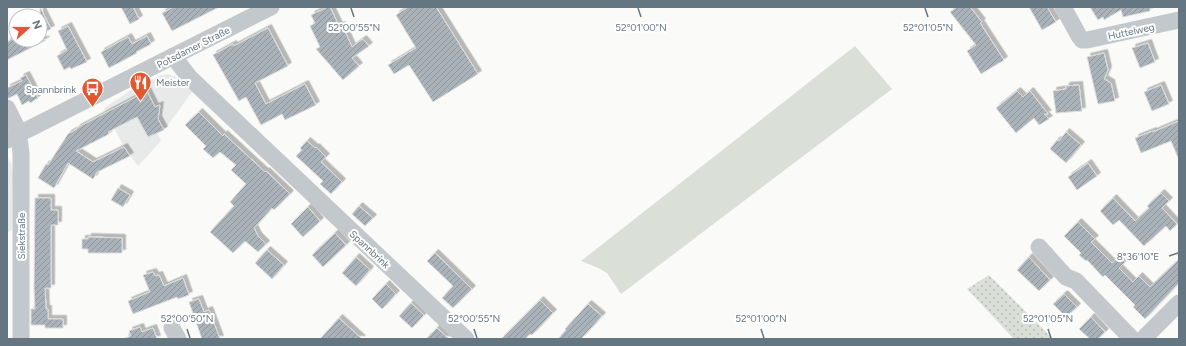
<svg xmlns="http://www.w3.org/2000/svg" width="1186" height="346" font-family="Figtree,sans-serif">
	<defs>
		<pattern id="grass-dots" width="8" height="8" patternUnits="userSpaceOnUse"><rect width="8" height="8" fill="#dadfd7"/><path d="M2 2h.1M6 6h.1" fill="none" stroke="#b4b9b4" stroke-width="1.8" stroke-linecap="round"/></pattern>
		<pattern id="building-hatch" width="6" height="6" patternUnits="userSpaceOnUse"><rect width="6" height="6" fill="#aab3b9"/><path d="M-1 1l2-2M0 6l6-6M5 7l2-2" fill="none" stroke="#8e969c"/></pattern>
		<filter id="shadow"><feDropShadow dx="3.5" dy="-3.5" stdDeviation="0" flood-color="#0004"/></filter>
	</defs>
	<rect width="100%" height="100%" fill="#fafaf8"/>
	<path fill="#e8e9e9" d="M 167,74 L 175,76 L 192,92 L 165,129 L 157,132 L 161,141 L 138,166 L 124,147 L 104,108 L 133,89 L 161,75 Z
		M 7,157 L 11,163 L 13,173 L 12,230 L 7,233 Z"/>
	<path fill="url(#grass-dots)" d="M 989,275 L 1053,339 L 1014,339 L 967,289 Z"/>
	<path fill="#dadfd7" d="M 855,46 L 892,89 L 621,294 L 607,273 L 598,268 L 581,261 Z"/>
	<path fill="url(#building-hatch)" stroke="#dcdcda" filter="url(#shadow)" d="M 40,7 L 51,29 L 40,34 Z
		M 121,7 L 133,7 L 139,19 L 130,24 Z
		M 174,7 L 219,7 L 172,31 L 162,13 Z
		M 328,7 L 330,7 L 339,26 L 342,25 L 352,47 L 363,39 L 369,46 L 352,58 L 359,66 L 343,80 L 316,49 L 320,47 L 310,26 L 315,23 L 311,15 Z
		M 408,7 L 436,7 L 478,74 L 433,102 L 409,65 L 394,74 L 388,65 L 416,48 L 396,15 Z
		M 957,7 L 970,7 L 982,22 L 980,23 L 1004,60 L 981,74 L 967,51 L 976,45 L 950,12 Z
		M 1029,7 L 1047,7 L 1056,22 L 1042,30 Z
		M 1090,7 L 1150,7 L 1150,11 L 1123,17 L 1121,10 L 1104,20 L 1103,17 L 1098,20 Z
		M 68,26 L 87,62 L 71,69 L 70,67 L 64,70 L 57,56 L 67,50 L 58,31 Z
		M 268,28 L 288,66 L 255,83 L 266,104 L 305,84 L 316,105 L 285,120 L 282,114 L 261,125 L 246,97 L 239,101 L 213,55 L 233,44 L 234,46 Z
		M 147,36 L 151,44 L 136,52 L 137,53 L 109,68 L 101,52 L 128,37 L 132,44 Z
		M 16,37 L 16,40 L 46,40 L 7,60 L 7,42 Z
		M 1148,43 L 1155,62 L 1140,68 L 1132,48 Z
		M 1104,53 L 1108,70 L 1104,79 L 1111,83 L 1115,101 L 1098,104 L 1087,57 Z
		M 26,75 L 38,98 L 30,103 L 29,101 L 22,105 L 17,94 L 9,98 L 7,98 L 7,88 L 22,81 L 20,78 Z
		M 1079,85 L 1082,111 L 1056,113 L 1053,91 L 1066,89 L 1066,86 Z
		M 1161,85 L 1169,104 L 1152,111 L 1144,92 Z
		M 147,91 L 155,107 L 160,105 L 158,119 L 164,130 L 148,137 L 137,117 L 108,132 L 109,134 L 76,151 L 93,162 L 124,147 L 130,156 L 97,172 L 93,179 L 68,163 L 54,188 L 38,178 L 46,164 L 48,165 L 68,134 L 77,129 L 77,128 Z
		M 1017,91 L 1023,97 L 1030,91 L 1048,114 L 1044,114 L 1049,119 L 1039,125 L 1034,118 L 1016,133 L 996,108 Z
		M 199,112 L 223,136 L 224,134 L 265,172 L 266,171 L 290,194 L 274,210 L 272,208 L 254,228 L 258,236 L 266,244 L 258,252 L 245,241 L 233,253 L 210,232 L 234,206 L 230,202 L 246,184 L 231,170 L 236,165 L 220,152 L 213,158 L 203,149 L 206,146 L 185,125 Z
		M 1179,121 L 1179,160 L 1171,141 L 1141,153 L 1135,138 L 1153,131 L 1153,132 Z
		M 1066,132 L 1081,145 L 1066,163 L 1050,149 L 1057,140 L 1059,141 Z
		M 307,141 L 315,148 L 316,147 L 326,157 L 321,162 L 342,182 L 331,194 L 320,184 L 323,181 L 296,156 L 302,150 L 300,148 Z
		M 1088,163 L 1097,176 L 1077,190 L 1068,177 Z
		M 118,188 L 130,195 L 123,207 L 111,200 Z
		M 1161,193 L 1169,201 L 1162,208 L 1177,224 L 1170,231 L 1166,226 L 1144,246 L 1119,220 L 1113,225 L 1100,211 L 1113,198 L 1135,221 L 1149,208 L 1147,206 Z
		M 35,198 L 51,198 L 51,210 L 58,210 L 58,225 L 51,225 L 51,288 L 45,288 L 46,309 L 48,309 L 48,319 L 63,319 L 63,328 L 45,328 L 45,325 L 31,325 L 31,309 L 35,309 L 34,288 Z
		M 359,206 L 373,218 L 365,226 L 352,214 Z
		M 308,207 L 320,221 L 303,237 L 291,224 Z
		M 1078,222 L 1095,239 L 1091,242 L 1112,263 L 1119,256 L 1125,262 L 1119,268 L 1133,282 L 1139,276 L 1150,287 L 1179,259 L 1179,283 L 1145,319 L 1133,307 L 1135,305 L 1105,275 L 1103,277 L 1087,260 L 1086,261 L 1079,255 L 1081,253 L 1064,236 Z
		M 335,233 L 346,245 L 323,267 L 312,255 Z
		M 88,237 L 122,238 L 122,253 L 88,253 L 88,249 L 82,249 L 82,239 L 88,239 Z
		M 267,250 L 284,265 L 272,279 L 255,263 Z
		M 435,253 L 472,289 L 453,308 L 442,298 L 453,286 L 427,261 Z
		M 356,257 L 370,270 L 356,286 L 342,273 Z
		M 1029,257 L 1050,280 L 1039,291 L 1017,270 Z
		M 153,272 L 155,276 L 159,275 L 164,286 L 183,278 L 189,295 L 178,299 L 177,297 L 133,314 L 128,301 L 150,292 L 143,275 Z
		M 386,284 L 396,294 L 382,309 L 372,299 Z
		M 1064,294 L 1077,307 L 1066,317 L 1053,304 Z
		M 199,299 L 204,312 L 209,310 L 220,339 L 202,339 L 189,302 Z
		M 540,300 L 553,313 L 532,335 L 530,334 L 525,339 L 501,339 Z
		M 411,303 L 424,315 L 412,328 L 399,316 Z
		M 588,304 L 602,316 L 581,339 L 558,339 L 566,330 L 565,329 Z
		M 1091,317 L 1105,332 L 1098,339 L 1090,339 L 1079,329 Z
		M 339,318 L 351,329 L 362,339 L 320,339 Z
		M 140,327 L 142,332 L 153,328 L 157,339 L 126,339 L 125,338 L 131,336 L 129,331 Z
		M 437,328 L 449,339 L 426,339 Z"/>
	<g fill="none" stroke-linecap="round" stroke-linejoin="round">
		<path stroke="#c3c8cc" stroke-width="17" d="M 1063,7 L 1079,36 L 1082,40 L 1087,40 L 1179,20
			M 173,56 L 190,78 L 466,339
			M 7,108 L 18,130 L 21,153 L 21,339
			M 7,140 L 271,7
			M 1039,247 L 1066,277 L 1076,281 L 1132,339
			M 172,328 L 178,339
			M 1143,339 L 1179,303"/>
	</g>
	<path fill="none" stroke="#657683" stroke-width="1.5" d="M 351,8 L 354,17M 638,8 L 641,17M 925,8 L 928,17M 1169,256 L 1178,253M 187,329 L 190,338M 474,329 L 477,338M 761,329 L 764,338M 1048,329 L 1051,338"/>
	<defs>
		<symbol id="restaurant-pin" viewBox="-11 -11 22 30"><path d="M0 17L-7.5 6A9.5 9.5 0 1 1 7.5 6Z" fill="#e4572e" stroke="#fff"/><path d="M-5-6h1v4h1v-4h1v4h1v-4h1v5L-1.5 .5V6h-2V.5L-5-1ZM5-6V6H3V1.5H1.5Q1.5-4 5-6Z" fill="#fff"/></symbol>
		<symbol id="bus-pin" viewBox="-11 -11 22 30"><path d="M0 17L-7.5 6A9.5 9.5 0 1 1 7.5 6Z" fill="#e4572e" stroke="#fff"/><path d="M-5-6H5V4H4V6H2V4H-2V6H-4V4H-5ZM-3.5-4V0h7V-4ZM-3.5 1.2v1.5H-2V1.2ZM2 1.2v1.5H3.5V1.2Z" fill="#fff"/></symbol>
	</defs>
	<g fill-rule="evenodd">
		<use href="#restaurant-pin" x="128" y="70" width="25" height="34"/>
		<use href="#bus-pin" x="80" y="76" width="25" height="34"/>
	</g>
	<g text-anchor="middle" stroke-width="4" stroke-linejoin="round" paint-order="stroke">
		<g font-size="10" fill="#657683" stroke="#fff">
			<text transform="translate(1131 31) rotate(-12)" y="4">Huttelweg</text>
			<text transform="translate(193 47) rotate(-27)" y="4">Potsdamer Straße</text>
			<text transform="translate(21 236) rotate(-90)" y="4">Siekstraße</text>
			<text transform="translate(370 249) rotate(43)" y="4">Spannbrink</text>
		</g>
		<g font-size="10" fill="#657683" stroke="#fff" text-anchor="start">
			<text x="156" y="86">Meister</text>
			<text x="76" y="93" text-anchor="end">Spannbrink</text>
		</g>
	</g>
	<g font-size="10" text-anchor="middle" fill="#657683" stroke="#fff" stroke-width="4" stroke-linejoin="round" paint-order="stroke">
		<text x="354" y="31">52°00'55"N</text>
		<text x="641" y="31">52°01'00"N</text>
		<text x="928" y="31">52°01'05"N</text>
		<text x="1138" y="260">8°36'10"E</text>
		<text x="187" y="322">52°00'50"N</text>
		<text x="474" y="322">52°00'55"N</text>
		<text x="761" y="322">52°01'00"N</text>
		<text x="1048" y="322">52°01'05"N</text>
	</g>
	<rect width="1186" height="346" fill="none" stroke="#657683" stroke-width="16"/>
	<g transform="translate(28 28) rotate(69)"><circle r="19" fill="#ffffff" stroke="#c1c8cd"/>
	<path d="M0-3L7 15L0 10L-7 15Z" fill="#e4572e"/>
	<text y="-6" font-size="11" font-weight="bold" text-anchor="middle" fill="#657683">N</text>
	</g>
</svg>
